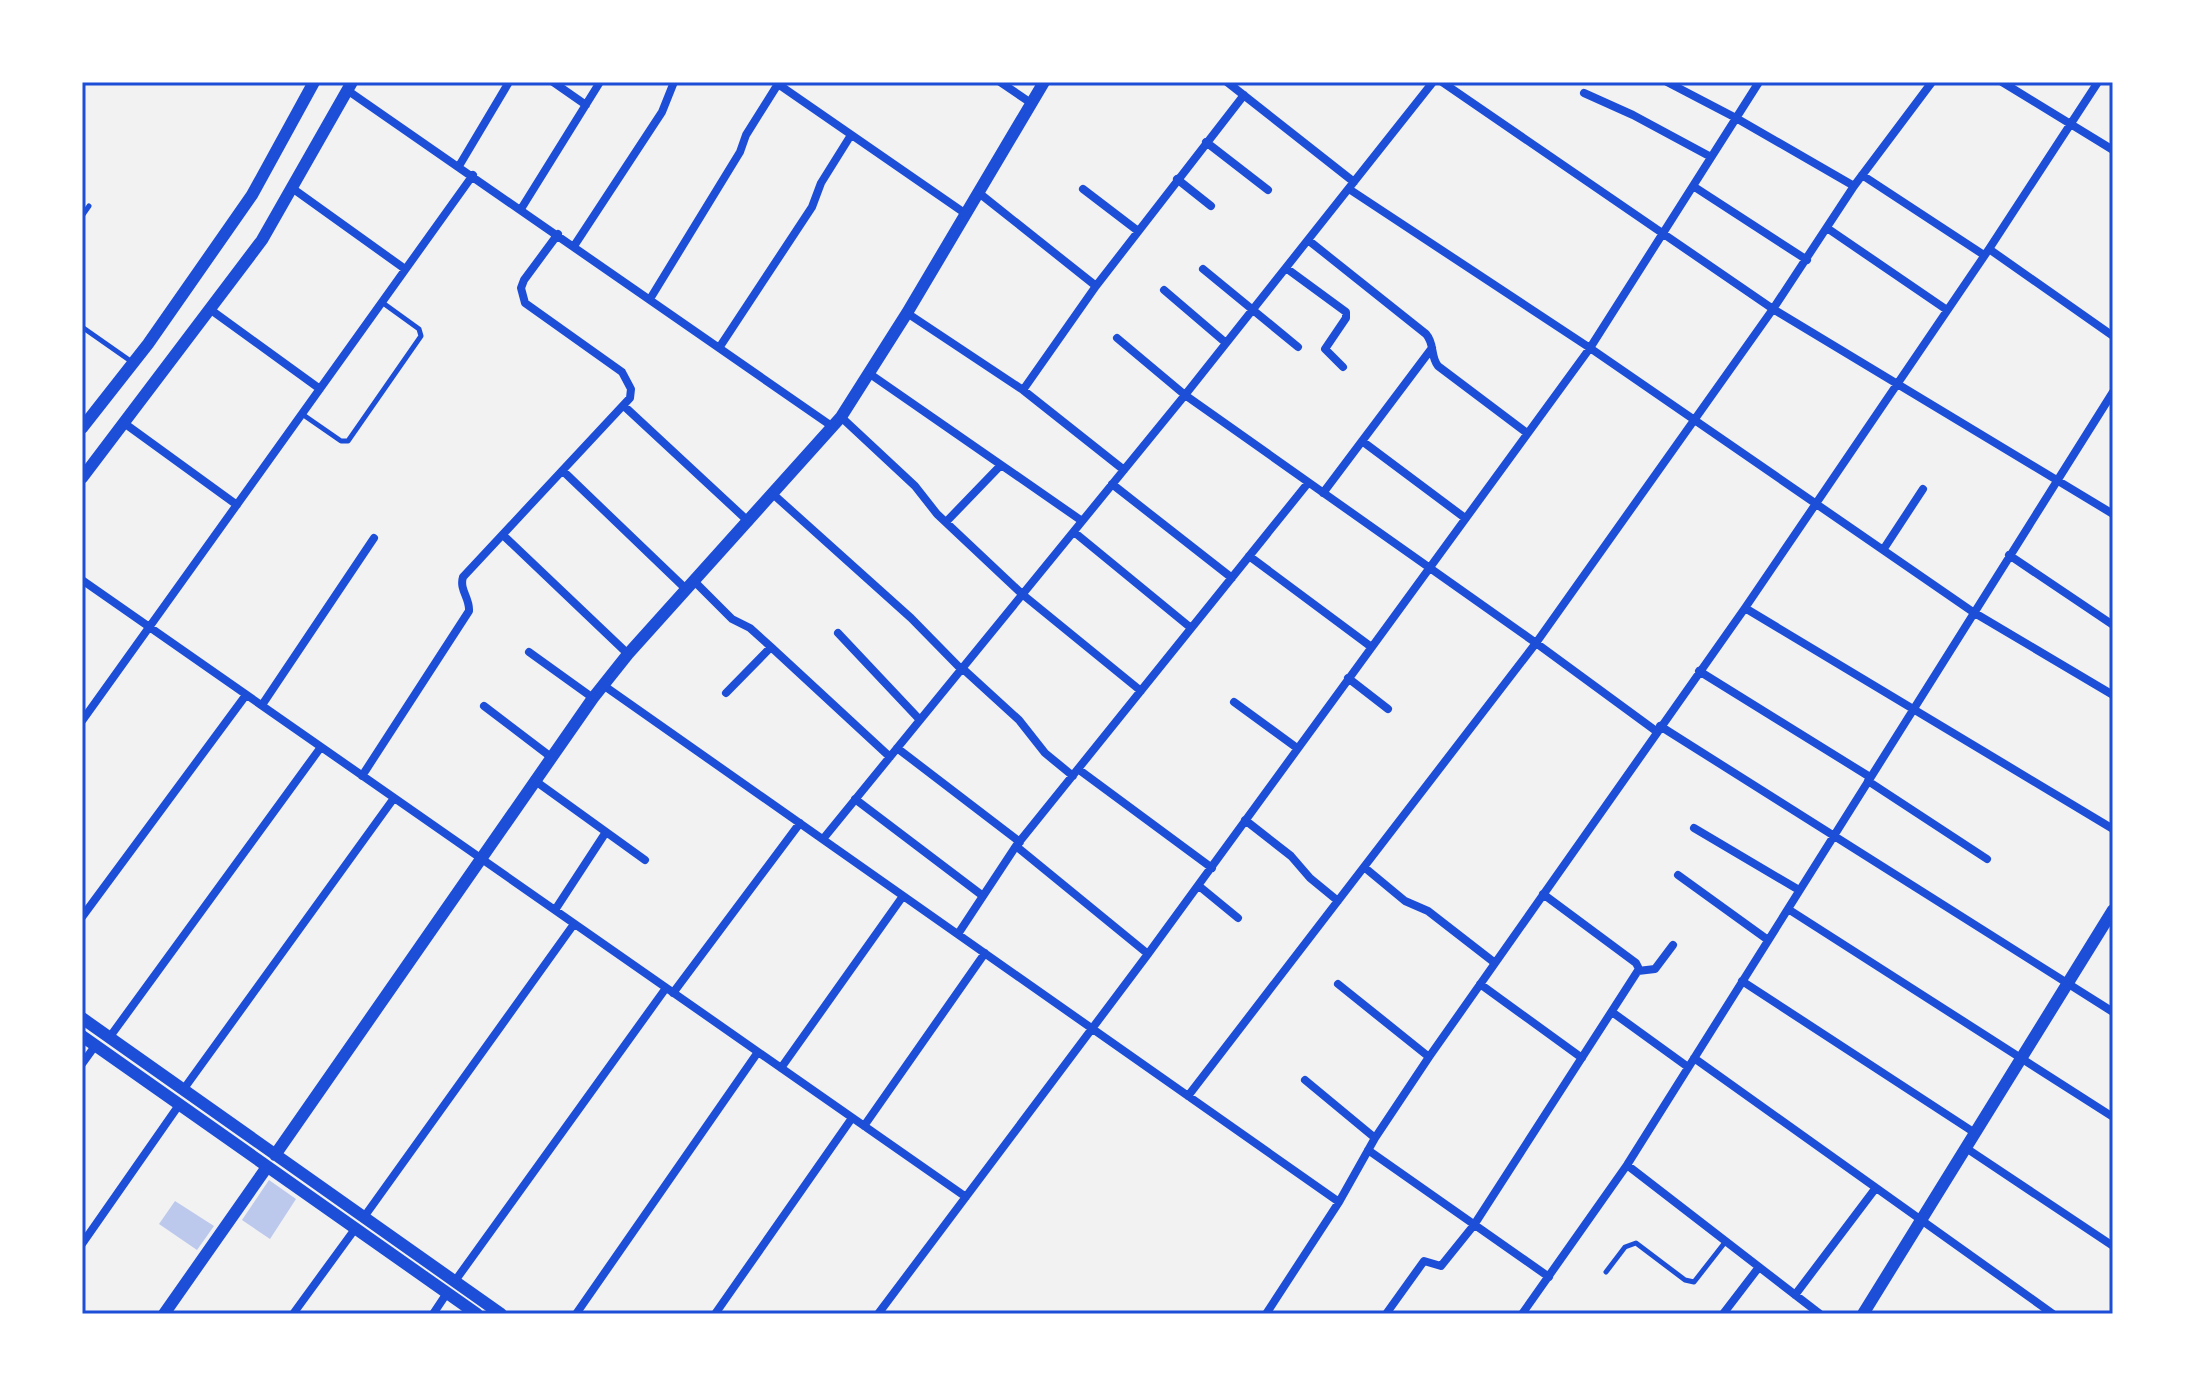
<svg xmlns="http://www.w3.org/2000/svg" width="2195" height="1396" font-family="Barlow,sans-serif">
	<rect width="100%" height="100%" fill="#f2f2f2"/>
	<path fill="#bdc9ec" d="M 269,1180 L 296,1199 L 270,1239 L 242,1220 Z
		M 175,1201 L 214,1226 L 197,1250 L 159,1224 Z"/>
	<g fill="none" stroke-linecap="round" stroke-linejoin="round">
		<path stroke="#1d4ed8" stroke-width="5" d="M 82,216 L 89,206
			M 82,327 L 132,362
			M 302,414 L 341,441 L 348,441 L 421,336 L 419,329 L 383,303
			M 1606,1272 L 1625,1247 L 1636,1243 L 1685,1280 L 1694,1282 L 1726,1241"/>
		<path stroke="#1d4ed8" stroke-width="8" d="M 553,82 L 586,105
			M 775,82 L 966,214
			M 1000,82 L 1031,103
			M 1227,82 L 1354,182
			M 1442,82 L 1773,309 L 2113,514
			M 1667,82 L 1736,118 L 1854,186
			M 2002,82 L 2113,150
			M 347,90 L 833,427
			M 1584,93 L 1633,115 L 1711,157
			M 1206,142 L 1268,190
			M 459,166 L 509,82
			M 1862,175 L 1984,255
			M 1177,179 L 1211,206
			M 1693,186 L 1807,260
			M 292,188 L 405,269
			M 1083,189 L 1138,231
			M 1349,189 L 1590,348 L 1973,612 L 2113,695
			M 979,193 L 1096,286
			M 521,209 L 600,82
			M 1827,228 L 1947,310
			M 1308,240 L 1426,334 C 1435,344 1430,356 1438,366 L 1527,433
			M 574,246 L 662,112 L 674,82
			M 1989,249 L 2113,336
			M 1286,268 L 1346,312 L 1346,318 L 1325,349 L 1343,367
			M 1203,269 L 1298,347
			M 1164,290 L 1226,343
			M 650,299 L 740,152 L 746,135 L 778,84
			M 211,310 L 320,389
			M 907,313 L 1023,390 L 1124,470
			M 1117,338 L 1185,395 L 1536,643 L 1656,731
			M 719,348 L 812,207 L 821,183 L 851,135
			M 870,374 L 1082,521
			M 1023,390 L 1096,286 L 1244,95
			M 624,406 L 749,522
			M 841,417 L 915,486 L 937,514 L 1022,594 L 1141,691
			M 124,423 L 237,505
			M 1362,441 L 1465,518
			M 563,471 L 687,590
			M 1112,484 L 1232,578
			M 1323,493 L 1432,348
			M 774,495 L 911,618 L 961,669
			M 946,522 L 1001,465
			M 1074,532 L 1191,628
			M 503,535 L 628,654
			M 1883,550 L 1923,489
			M 2009,555 L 2113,625
			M 1249,556 L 1370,646
			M 82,580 L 966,1197
			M 694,581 L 732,619 L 750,628 L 771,647 L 890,757
			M 1745,608 L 2113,829
			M 838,633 L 920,720
			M 529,652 L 593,698
			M 962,668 L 1019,720 L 1045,753 L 1073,776
			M 1699,671 L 1870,777
			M 1348,678 L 1388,709
			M 603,685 L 1339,1202
			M 726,693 L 771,647
			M 1234,702 L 1297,748
			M 262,705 L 374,538
			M 484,706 L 551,757
			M 82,721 L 473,175
			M 1660,726 L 2113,1012
			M 897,748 L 1020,842
			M 1078,769 L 1212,868
			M 362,776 L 469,611 C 470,598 459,590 463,577 L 630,398 L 631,389 L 622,372 L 525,303 L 521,288 L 524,280 L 558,234
			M 534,780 L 645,860
			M 1868,781 L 1987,859
			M 855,799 L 983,896
			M 1245,820 L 1291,856 L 1310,878 L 1338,901
			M 1694,828 L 1799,890
			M 823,839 L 1185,395 L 1433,82
			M 1016,846 L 1148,954
			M 1364,867 L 1405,901 L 1428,911 L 1495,963
			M 1678,875 L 1768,940
			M 1199,886 L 1238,918
			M 1788,909 L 2113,1117
			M 555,910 L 606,832
			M 82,917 L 246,695
			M 958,934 L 1016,846 L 1308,483
			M 1638,971 L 1655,969 L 1673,945
			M 1742,981 L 1975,1133
			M 1338,984 L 1429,1057
			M 1480,984 L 1582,1058
			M 673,993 L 800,823
			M 1612,1012 L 1688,1067
			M 109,1038 L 321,747
			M 1694,1058 L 2053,1314
			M 82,1064 L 95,1046
			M 781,1068 L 903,896
			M 1305,1080 L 1375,1138
			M 183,1090 L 394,798
			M 1188,1096 L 1536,643 L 1773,309 L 1854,186 L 1932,82
			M 864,1126 L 985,953
			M 1966,1148 L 2113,1246
			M 1368,1150 L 1549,1277
			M 1627,1165 L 1820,1314
			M 364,1217 L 574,924
			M 82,1244 L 179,1105
			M 455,1281 L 666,988
			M 1795,1295 L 1875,1189
			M 293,1314 L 355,1229
			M 433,1314 L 447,1293
			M 576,1314 L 758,1052
			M 715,1314 L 852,1118
			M 878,1314 L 1148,954 L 1590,348 L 1759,82
			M 1266,1314 L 1339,1202 L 1375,1138 L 1429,1057 L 1745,608 L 1989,249 L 2098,82
			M 1386,1314 L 1424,1261 L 1441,1266 L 1474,1225 L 1639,969 L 1636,963 L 1543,894
			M 1522,1314 L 1627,1165 L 2113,392
			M 1723,1314 L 1759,1267"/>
		<path stroke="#1d4ed8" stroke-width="12" d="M 82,428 L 148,344 L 252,195 L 314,82
			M 82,478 L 262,240 L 352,82
			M 82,1018 L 501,1314
			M 82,1036 L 477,1314
			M 275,1155 L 593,698 L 628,654 L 841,417 L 907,313 L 1044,82
			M 164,1314 L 267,1167
			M 1863,1314 L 2113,910"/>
	</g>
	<rect width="2195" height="1396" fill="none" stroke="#ffffff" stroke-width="168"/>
	<rect x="84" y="84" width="2027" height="1228" fill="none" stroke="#1d4ed8" stroke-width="3"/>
</svg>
